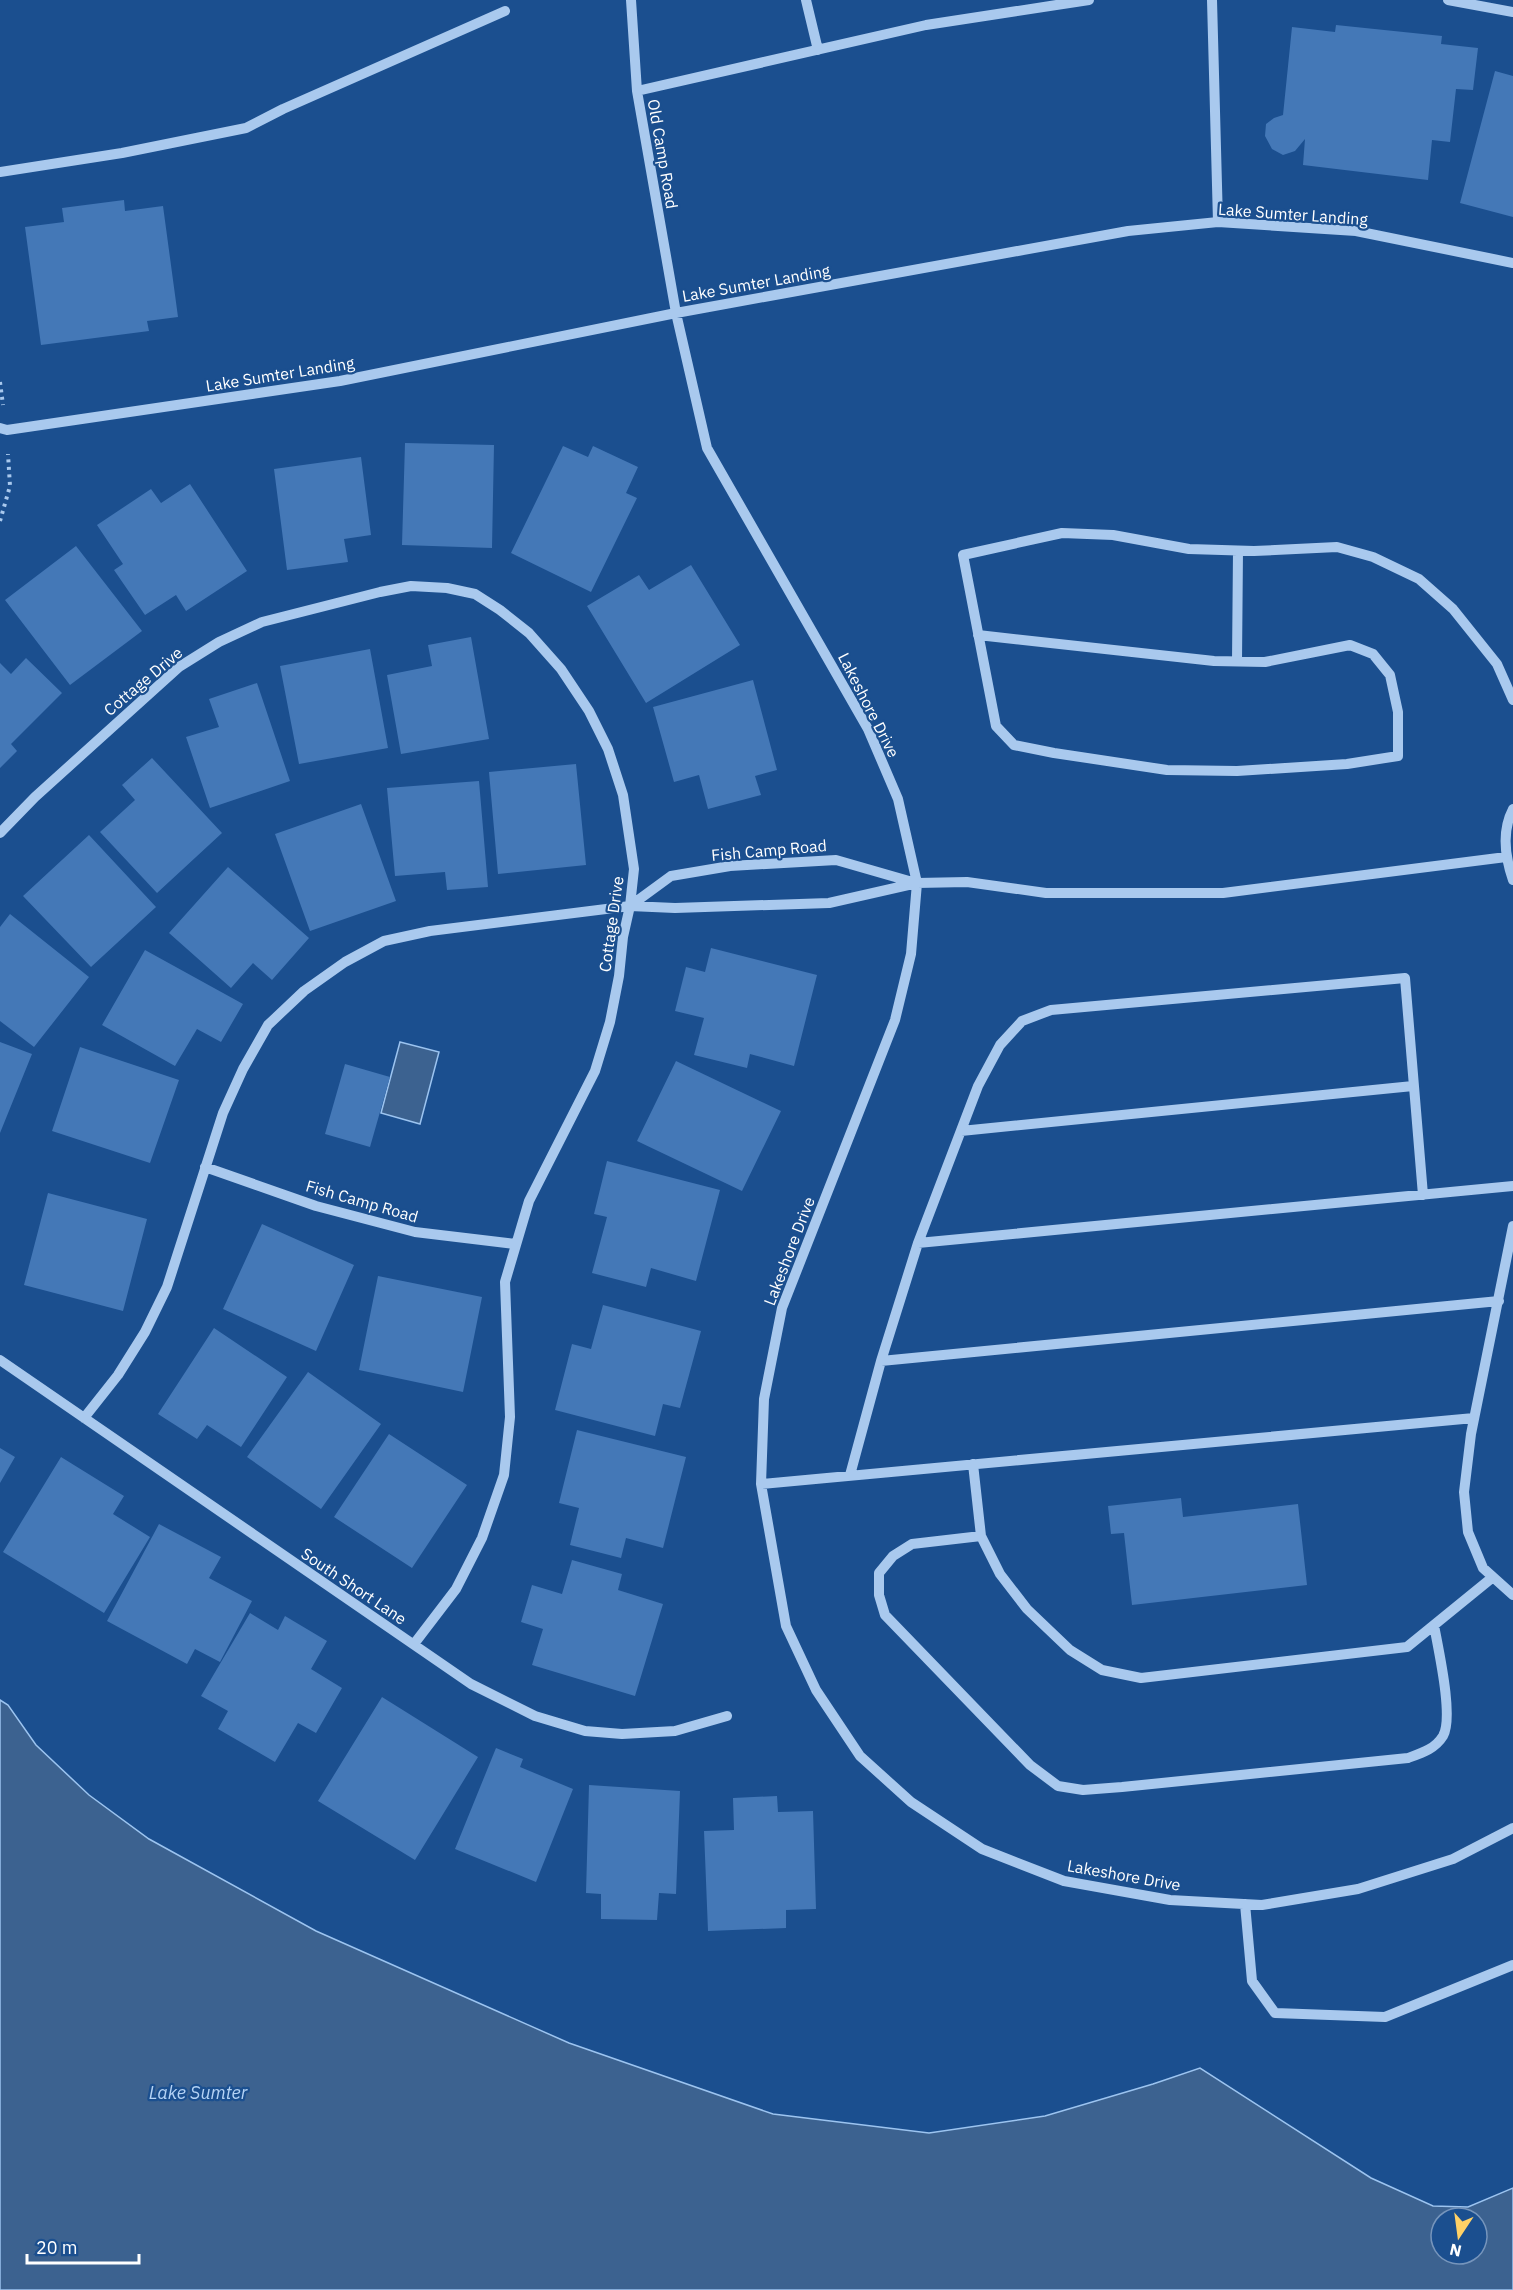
<svg xmlns="http://www.w3.org/2000/svg" width="1513" height="2290" font-family="'IBM Plex Sans',sans-serif">
	<rect width="100%" height="100%" fill="#1b4f8f"/>
	<path fill="#3c6290" stroke="#9cc4f0" stroke-width="1.5" fill-rule="evenodd" d="M 400,1042 L 439,1052 L 420,1124 L 381,1113 Z
		M 0,1700 L 8,1705 L 36,1745 L 89,1795 L 149,1839 L 316,1931 L 569,2043 L 773,2114 L 929,2133 L 1045,2116 L 1153,2084 L 1200,2068 L 1371,2178 L 1433,2206 L 1468,2207 L 1513,2188 L 1513,2290 L 0,2290 ZM 1441,2218 L 1477,2218 L 1477,2254 L 1441,2254 Z"/>
	<path fill="#4478b7" d="M 1336,25 L 1442,36 L 1441,44 L 1478,48 L 1473,90 L 1456,89 L 1450,142 L 1432,140 L 1428,180 L 1303,165 L 1305,139 L 1295,151 L 1283,155 L 1272,149 L 1265,136 L 1266,124 L 1274,118 L 1283,115 L 1292,27 L 1335,32 Z
		M 1495,71 L 1513,76 L 1513,217 L 1460,203 Z
		M 124,200 L 125,211 L 163,206 L 178,317 L 147,321 L 149,331 L 41,345 L 25,227 L 64,222 L 62,208 Z
		M 405,443 L 494,445 L 492,548 L 402,545 Z
		M 563,446 L 588,457 L 593,446 L 638,467 L 626,493 L 637,498 L 591,592 L 511,553 Z
		M 361,457 L 371,535 L 344,539 L 348,562 L 287,570 L 274,469 Z
		M 190,484 L 247,571 L 186,611 L 176,595 L 145,615 L 114,570 L 123,564 L 97,525 L 151,489 L 161,503 Z
		M 76,546 L 142,631 L 70,685 L 5,600 Z
		M 691,565 L 740,645 L 646,703 L 587,606 L 639,575 L 649,590 Z
		M 471,637 L 489,739 L 401,754 L 387,675 L 432,666 L 428,645 Z
		M 370,649 L 388,748 L 299,764 L 280,666 Z
		M 26,658 L 62,693 L 11,744 L 17,751 L 0,768 L 0,663 L 11,674 Z
		M 753,680 L 777,770 L 755,776 L 761,795 L 708,809 L 699,775 L 674,782 L 653,707 Z
		M 257,683 L 290,781 L 210,808 L 186,737 L 219,727 L 209,699 Z
		M 152,758 L 222,833 L 157,893 L 100,832 L 135,800 L 122,785 Z
		M 576,764 L 586,865 L 498,874 L 489,772 Z
		M 479,781 L 488,887 L 447,890 L 445,872 L 395,876 L 387,788 Z
		M 361,804 L 396,901 L 310,931 L 275,834 Z
		M 89,835 L 156,907 L 91,967 L 23,896 Z
		M 228,867 L 309,938 L 272,980 L 253,963 L 231,988 L 169,933 Z
		M 10,914 L 89,977 L 34,1047 L 0,1021 L 0,927 Z
		M 711,948 L 817,975 L 794,1066 L 750,1054 L 747,1068 L 694,1055 L 704,1018 L 675,1011 L 686,967 L 705,972 Z
		M 145,950 L 243,1004 L 221,1042 L 197,1029 L 175,1066 L 102,1025 Z
		M 0,1042 L 32,1054 L 0,1133 Z
		M 80,1047 L 179,1080 L 150,1163 L 52,1131 Z
		M 676,1061 L 781,1111 L 742,1191 L 637,1141 Z
		M 345,1064 L 390,1077 L 370,1147 L 325,1134 Z
		M 607,1161 L 720,1190 L 696,1281 L 651,1268 L 646,1287 L 592,1273 L 607,1217 L 594,1214 Z
		M 48,1193 L 147,1219 L 123,1311 L 24,1285 Z
		M 262,1224 L 354,1265 L 316,1351 L 223,1309 Z
		M 378,1276 L 482,1297 L 463,1392 L 359,1370 Z
		M 603,1305 L 701,1331 L 680,1408 L 663,1404 L 655,1436 L 555,1410 L 572,1344 L 591,1349 Z
		M 214,1328 L 287,1377 L 241,1447 L 207,1425 L 197,1439 L 158,1414 Z
		M 308,1372 L 381,1424 L 321,1509 L 247,1457 Z
		M 577,1430 L 686,1457 L 663,1548 L 626,1538 L 621,1558 L 570,1545 L 579,1508 L 559,1503 Z
		M 389,1434 L 467,1485 L 412,1568 L 334,1517 Z
		M 0,1448 L 15,1457 L 0,1483 Z
		M 61,1457 L 124,1496 L 113,1514 L 150,1537 L 104,1613 L 3,1552 Z
		M 1181,1498 L 1183,1517 L 1298,1504 L 1307,1585 L 1132,1605 L 1124,1533 L 1111,1534 L 1108,1506 Z
		M 159,1524 L 221,1557 L 209,1578 L 252,1601 L 220,1662 L 195,1649 L 187,1664 L 107,1621 Z
		M 572,1560 L 622,1574 L 618,1590 L 663,1604 L 635,1696 L 532,1665 L 543,1629 L 521,1622 L 532,1585 L 562,1594 Z
		M 250,1613 L 278,1630 L 285,1616 L 327,1641 L 311,1669 L 342,1688 L 316,1733 L 298,1723 L 275,1762 L 218,1729 L 228,1711 L 201,1696 Z
		M 382,1697 L 478,1757 L 415,1860 L 318,1801 Z
		M 496,1748 L 523,1759 L 520,1767 L 573,1789 L 536,1882 L 455,1849 Z
		M 589,1785 L 680,1791 L 676,1894 L 659,1893 L 657,1920 L 601,1919 L 601,1894 L 586,1893 Z
		M 777,1796 L 778,1812 L 813,1811 L 816,1909 L 786,1910 L 786,1928 L 708,1931 L 704,1831 L 734,1830 L 733,1798 Z"/>
	<g fill="none" stroke-linecap="round" stroke-linejoin="round">
		<path stroke="#a9c9ee" stroke-width="4" stroke-dasharray="3 4.5" stroke-linecap="butt" d="M 0,382 L 3,405
			M 0,521 L 10,486 L 8,454"/>
		<path stroke="#a9c9ee" stroke-width="10" d="M 631,0 L 637,91 L 676,313 L 707,448 L 868,729 L 898,799 L 917,883 L 911,954 L 895,1020 L 782,1308 L 764,1399 L 761,1484 L 786,1626 L 816,1690 L 860,1756 L 911,1802 L 982,1849 L 1064,1881 L 1170,1900 L 1262,1905 L 1358,1889 L 1453,1859 L 1513,1828
			M 806,0 L 818,50
			M 1212,0 L 1218,222
			M 1448,0 L 1513,12
			M 637,91 L 926,25 L 1089,0
			M 0,172 L 122,153 L 246,128 L 283,109 L 505,11
			M 0,428 L 7,430 L 340,381 L 676,313 L 1128,231 L 1218,222 L 1356,231 L 1513,263
			M 978,635 L 1214,661 L 1265,662 L 1350,645 L 1373,654 L 1390,675 L 1398,712 L 1398,756 L 1347,764 L 1237,771 L 1167,770 L 1054,753 L 1014,745 L 996,726 L 963,555 L 1062,533 L 1113,535 L 1189,549 L 1254,551 L 1337,547 L 1373,557 L 1419,579 L 1453,609 L 1497,664 L 1513,700
			M 1237,661 L 1238,551
			M 1513,809 C 1501,832 1505,857 1513,880
			M 0,833 L 35,797 L 179,667 L 219,642 L 262,622 L 380,592 L 411,586 L 447,588 L 475,594 L 500,610 L 529,633 L 561,669 L 589,711 L 608,749 L 623,795 L 634,869 L 630,906 L 623,937 L 619,976 L 610,1022 L 595,1071 L 529,1201 L 505,1282 L 510,1417 L 504,1475 L 482,1538 L 456,1589 L 414,1644
			M 630,906 L 671,876 L 730,866 L 836,860 L 916,883
			M 961,1131 L 1413,1086
			M 205,1167 L 316,1206 L 415,1232 L 515,1244
			M 1513,1226 L 1471,1434 L 1464,1492 L 1468,1532 L 1483,1568 L 1513,1595
			M 918,1243 L 1513,1186
			M 0,1360 L 471,1684 L 535,1716 L 585,1731 L 622,1734 L 675,1731 L 727,1716
			M 881,1361 L 1499,1301
			M 84,1418 L 118,1375 L 145,1332 L 167,1287 L 223,1113 L 243,1069 L 268,1025 L 304,991 L 345,962 L 384,941 L 430,931 L 630,906 L 675,908 L 829,903 L 917,883 L 967,882 L 1046,893 L 1223,893 L 1506,857
			M 973,1464 L 981,1536 L 1000,1574 L 1027,1609 L 1070,1650 L 1102,1670 L 1141,1678 L 1407,1647 L 1493,1577
			M 850,1475 L 881,1361 L 918,1243 L 978,1086 L 1000,1045 L 1022,1021 L 1051,1010 L 1405,978 L 1423,1195
			M 761,1484 L 1474,1418
			M 981,1536 L 912,1544 L 893,1556 L 879,1573 L 879,1595 L 885,1615 L 1030,1765 L 1058,1786 L 1083,1790 L 1122,1787 L 1408,1758 C 1422,1753 1435,1749 1443,1736 C 1454,1717 1438,1648 1434,1625
			M 1245,1904 L 1252,1981 L 1275,2013 L 1385,2017 L 1513,1965"/>
	</g>
	<g text-anchor="middle" stroke-width="4.5" stroke-linejoin="round" paint-order="stroke">
		<g font-size="16" fill="#fff" stroke="#1b4f8f">
			<text transform="translate(663 154) rotate(80)" y="6">Old Camp Road</text>
			<text transform="translate(1293 214) rotate(4)" y="6">Lake Sumter Landing</text>
			<text transform="translate(756 283) rotate(-10)" y="6">Lake Sumter Landing</text>
			<text transform="translate(280 374) rotate(-9)" y="6">Lake Sumter Landing</text>
			<text transform="translate(143 681) rotate(-40)" y="6">Cottage Drive</text>
			<text transform="translate(869 705) rotate(63)" y="6">Lakeshore Drive</text>
			<text transform="translate(769 850) rotate(-5)" y="6">Fish Camp Road</text>
			<text transform="translate(611 924) rotate(-82)" y="6">Cottage Drive</text>
			<text transform="translate(362 1201) rotate(16)" y="6">Fish Camp Road</text>
			<text transform="translate(789 1251) rotate(-69)" y="6">Lakeshore Drive</text>
			<text transform="translate(354 1586) rotate(34)" y="6">South Short Lane</text>
			<text transform="translate(1124 1875) rotate(10)" y="6">Lakeshore Drive</text>
		</g>
		<g font-size="18" font-style="italic" fill="#b5d3f5" stroke="#1b4f8f">
			<text x="198" y="2099">Lake Sumter</text>
		</g>
	</g>
	<g transform="translate(1459 2236) rotate(193)"><circle r="28" fill="#1b4f8f" stroke="#7695bc" stroke-width="1.5"/>
	<path d="M0-4.5L10 22L0 15L-10 22Z" fill="#ffd166"/>
	<text y="-9" font-size="16" font-weight="bold" text-anchor="middle" fill="#ffffff">N</text>
	</g>
	<path d="M27 2254v9h112v-9" fill="none" stroke="#ffffff" stroke-width="3"/>
	<text x="36" y="2254" font-size="18" fill="#ffffff" stroke="#1b4f8f" stroke-width="4.5" paint-order="stroke">20 m</text>
</svg>
